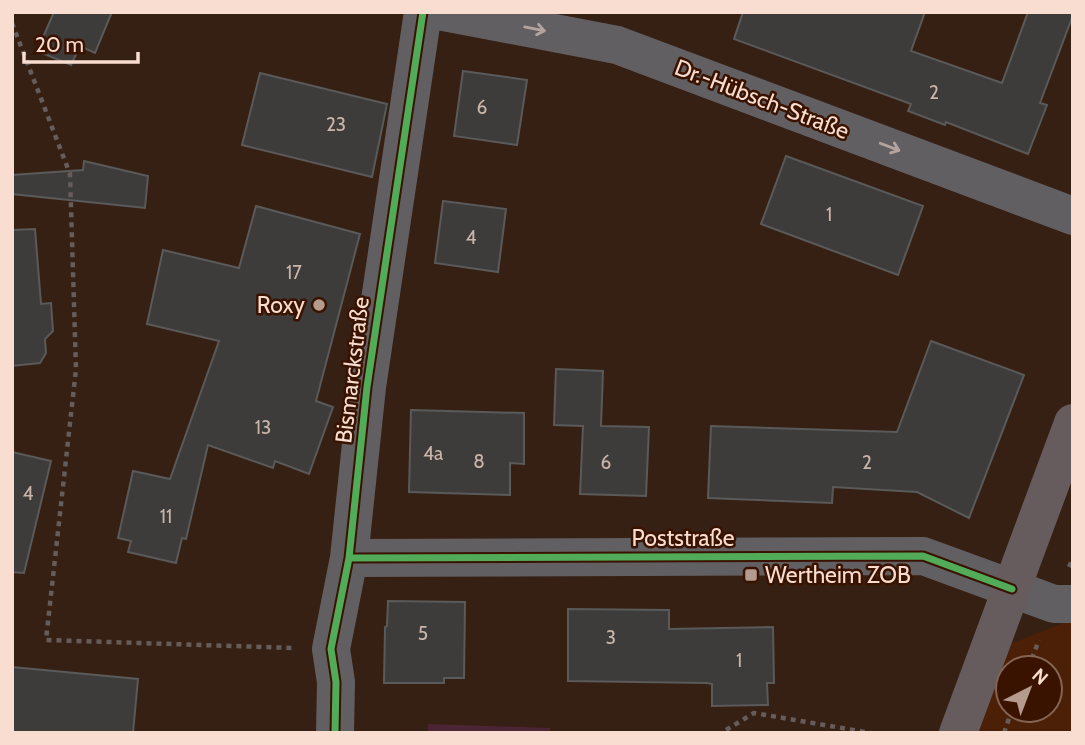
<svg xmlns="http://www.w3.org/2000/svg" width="1085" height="745" font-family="Cabin,sans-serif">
	<rect width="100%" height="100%" fill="#362013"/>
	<path fill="#4b2006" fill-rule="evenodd" d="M 1073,619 L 1073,733 L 958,733 L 987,653 ZM 1008,668 L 1050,668 L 1050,710 L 1008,710 Z"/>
	<path fill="#4b2436" d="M 428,724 L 550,728 L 550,733 L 428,733 Z"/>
	<path fill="#3d3c3a" stroke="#595a59" stroke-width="2" d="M 54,12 L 112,12 L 95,53 L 80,46 L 71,65 L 37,51 Z
		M 743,12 L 925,12 L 911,51 L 1002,83 L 1028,12 L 1073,12 L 1073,15 L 1040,103 L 1047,105 L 1028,154 L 946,122 L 945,125 L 908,111 L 911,104 L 734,39 Z
		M 463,71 L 527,80 L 517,145 L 454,136 Z
		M 260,73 L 387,104 L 372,177 L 242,145 Z
		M 786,156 L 923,206 L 898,275 L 761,224 Z
		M 84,161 L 148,176 L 145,208 L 12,194 L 12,175 L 83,170 Z
		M 443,201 L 506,209 L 498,272 L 435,263 Z
		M 256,206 L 360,234 L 316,401 L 333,407 L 309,474 L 275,461 L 273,468 L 208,445 L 186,539 L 182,538 L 176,563 L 128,552 L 131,541 L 118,538 L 133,471 L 170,479 L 219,341 L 147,324 L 163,250 L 239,268 Z
		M 35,229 L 41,304 L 51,303 L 53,331 L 45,339 L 46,353 L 40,363 L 12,366 L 12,230 Z
		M 931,341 L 1024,375 L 969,518 L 917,492 L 833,487 L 832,503 L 708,498 L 711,426 L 897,432 Z
		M 556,369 L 603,371 L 601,426 L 649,427 L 646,496 L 580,494 L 583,426 L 554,425 Z
		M 411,410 L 524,413 L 524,464 L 510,463 L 510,495 L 409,492 Z
		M 12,452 L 51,461 L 24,573 L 12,572 Z
		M 388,601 L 465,602 L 464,678 L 444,678 L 444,683 L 384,683 L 385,627 L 387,626 Z
		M 568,609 L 669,610 L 669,629 L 773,627 L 774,683 L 767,683 L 768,705 L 712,706 L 712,684 L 707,683 L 568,681 Z
		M 12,667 L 138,679 L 133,733 L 12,733 Z"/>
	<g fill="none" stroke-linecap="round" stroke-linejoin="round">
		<path stroke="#665c5a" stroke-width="4.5" stroke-dasharray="5 5" stroke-linecap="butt" d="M 12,23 L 70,174 L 76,369 L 46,640 L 295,648
			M 1069,567 L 1073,558
			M 1028,668 L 1039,640
			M 726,730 L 754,713 L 871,733
			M 1004,733 L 1012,710"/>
		<path stroke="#625f62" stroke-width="38" d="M 444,12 L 617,45 L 1073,216
			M 349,558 L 923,556 L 1054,604 L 1073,604
			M 335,733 L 336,682 L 331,649 L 349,558 L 367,387 L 423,12"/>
		<path stroke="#665c5e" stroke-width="38" d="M 958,733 L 1073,423"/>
		<defs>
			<path id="cycleway" d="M 349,558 L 923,556 L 1012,589
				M 335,733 L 336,682 L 331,649 L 349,558 L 367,387 L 423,12"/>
		</defs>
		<use href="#cycleway" stroke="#391300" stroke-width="11"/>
		<use href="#cycleway" stroke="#51ab58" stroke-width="7"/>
	</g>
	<defs><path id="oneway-shaft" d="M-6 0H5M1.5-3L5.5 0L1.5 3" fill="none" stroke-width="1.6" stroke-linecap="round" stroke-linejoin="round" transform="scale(1.75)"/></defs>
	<g stroke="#b4a49e">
		<use href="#oneway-shaft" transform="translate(535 29) rotate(11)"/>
		<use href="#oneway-shaft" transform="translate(890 147) rotate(21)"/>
	</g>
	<g fill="#b49b8e" stroke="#391300" stroke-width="2.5">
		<circle cx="319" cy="305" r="7"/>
		<rect x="744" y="568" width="14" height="14" rx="3.5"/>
	</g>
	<g text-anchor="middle" stroke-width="5" stroke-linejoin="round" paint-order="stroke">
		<g font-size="19" fill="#c9b5aa">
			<text x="934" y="99">2</text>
			<text x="482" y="114">6</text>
			<text x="336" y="131">23</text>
			<text x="829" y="221">1</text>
			<text x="471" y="244">4</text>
			<text x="294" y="279">17</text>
			<text x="263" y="434">13</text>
			<text x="433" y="460">4a</text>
			<text x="479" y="468">8</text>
			<text x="606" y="469">6</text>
			<text x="867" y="469">2</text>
			<text x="28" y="500">4</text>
			<text x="166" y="523">11</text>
			<text x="423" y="640">5</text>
			<text x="611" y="644">3</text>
			<text x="739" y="667">1</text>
		</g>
		<g font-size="23" fill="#f8ddd0" stroke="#391300">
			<text transform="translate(762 99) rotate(21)" y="8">Dr.-Hübsch-Straße</text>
			<text transform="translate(352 370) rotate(-83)" y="8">Bismarckstraße</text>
			<text x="683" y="546">Poststraße</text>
		</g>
		<g font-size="23" fill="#f8ddd0" stroke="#391300" text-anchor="end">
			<text x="305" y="313">Roxy</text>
			<text x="765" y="583" text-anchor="start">Wertheim ZOB</text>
		</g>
	</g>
	<rect width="1085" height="745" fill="none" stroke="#f8ddd0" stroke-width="28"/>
	<g transform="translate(1029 689) rotate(42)"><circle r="33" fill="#391300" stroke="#856453" stroke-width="2"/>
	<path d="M0-5L12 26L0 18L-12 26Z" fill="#b49b8e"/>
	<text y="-10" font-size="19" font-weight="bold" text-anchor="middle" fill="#f8ddd0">N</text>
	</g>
	<path d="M24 52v10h114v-10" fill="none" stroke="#f8ddd0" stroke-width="3.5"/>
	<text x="35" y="52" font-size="21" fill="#f8ddd0" stroke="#391300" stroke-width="5" paint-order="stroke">20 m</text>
</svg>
